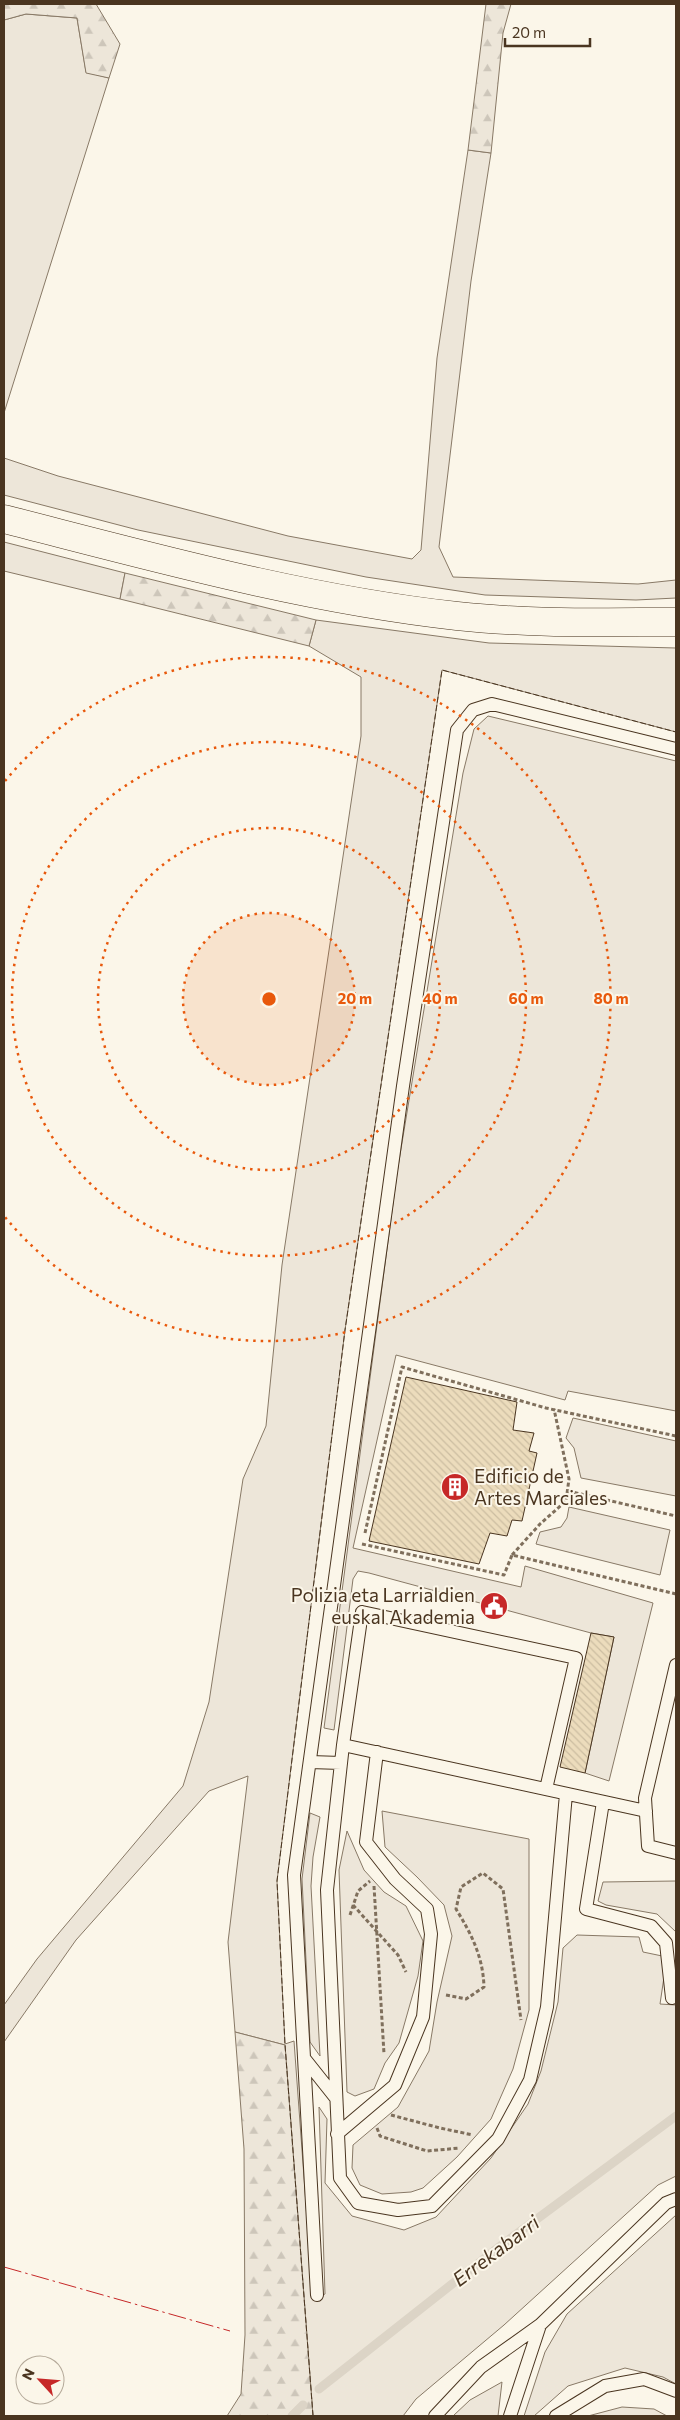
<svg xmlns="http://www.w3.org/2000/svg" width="680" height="2420" font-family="Commissioner,sans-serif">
	<defs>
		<pattern id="forest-firs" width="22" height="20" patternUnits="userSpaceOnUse" patternTransform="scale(1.25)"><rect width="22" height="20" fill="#ede6d9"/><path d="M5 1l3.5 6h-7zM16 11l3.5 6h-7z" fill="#cdc6ba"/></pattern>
		<pattern id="building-back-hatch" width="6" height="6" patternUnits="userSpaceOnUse" patternTransform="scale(1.25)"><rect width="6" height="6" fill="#ecdcbc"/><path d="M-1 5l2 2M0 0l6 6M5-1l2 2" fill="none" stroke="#ccbda1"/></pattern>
	</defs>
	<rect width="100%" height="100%" fill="#fbf6e9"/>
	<path fill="#ede6d9" stroke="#887966" d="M 26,14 L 77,18 L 86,72 L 109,78 L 4,413 L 4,20 Z
		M 468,150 L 491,153 L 471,281 L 439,547 L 453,577 L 638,584 L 676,580 L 676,598 L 636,600 L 485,595 L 366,577 L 138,530 L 4,495 L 4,458 L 58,476 L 288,536 L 412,559 L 421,550 L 437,358 Z
		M 4,542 L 125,573 L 120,599 L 4,571 Z
		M 316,620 L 489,643 L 676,648 L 676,732 L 442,670 L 345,1330 L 277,1881 L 285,2044 L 294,2041 L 313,2300 L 325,2294 L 319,2107 L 327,2119 L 325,2183 L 352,2216 L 404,2230 L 436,2217 L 491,2158 L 528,2104 L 541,2071 L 558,2002 L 563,1948 L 577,1935 L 639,1937 L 643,1952 L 667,1957 L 660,2004 L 676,2005 L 676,2176 L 658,2185 L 504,2325 L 416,2399 L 403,2416 L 313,2416 L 285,2045 L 235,2032 L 228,1942 L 248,1776 L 209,1791 L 76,1940 L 4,2042 L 4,2005 L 37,1959 L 183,1786 L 209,1702 L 243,1479 L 266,1426 L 282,1265 L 361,736 L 361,677 L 309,646 Z
		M 488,716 L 676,761 L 676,1411 L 568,1391 L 565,1400 L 396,1355 L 353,1548 L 521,1587 L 525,1566 L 653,1603 L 609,1781 L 585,1773 L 614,1637 L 591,1633 L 369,1573 L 358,1571 L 353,1579 L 334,1730 L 324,1728 L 397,1173 L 463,773 L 474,729 Z
		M 573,1418 L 676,1441 L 676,1496 L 581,1478 L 574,1448 L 566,1438 Z
		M 569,1507 L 670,1530 L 660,1575 L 536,1544 L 540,1532 L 561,1527 L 567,1518 Z
		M 382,1811 L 529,1839 L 529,2010 L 513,2069 L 491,2119 L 457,2157 L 423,2188 L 411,2192 L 382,2194 L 360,2185 L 352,2168 L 353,2145 L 398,2107 L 429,2051 L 437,2002 L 452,1936 L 444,1905 L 417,1877 L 385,1847 Z
		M 310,1813 L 320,1817 L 313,1857 L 311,1886 L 320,2056 L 310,2042 L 302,1879 Z
		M 347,1831 L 364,1870 L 384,1892 L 406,1906 L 423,1941 L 418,1976 L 399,2043 L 385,2063 L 374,2089 L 355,2096 L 347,2092 L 339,1870 Z
		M 676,1881 L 676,1932 L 657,1914 L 606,1905 L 598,1901 L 603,1882 Z
		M 676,2215 L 676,2384 L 663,2377 L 625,2368 L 568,2386 L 534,2416 L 524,2416 L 545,2352 L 567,2314 Z
		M 502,2382 L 498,2416 L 453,2416 L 470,2400 Z
		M 622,2407 L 654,2409 L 667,2416 L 588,2416 Z"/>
	<path fill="url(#forest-firs)" stroke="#887966" d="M 4,4 L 96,4 L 120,44 L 109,78 L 86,73 L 77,18 L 26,14 L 4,20 Z
		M 486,4 L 511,4 L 503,33 L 491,153 L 468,150 Z
		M 125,573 L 316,620 L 309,646 L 120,599 Z
		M 235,2032 L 285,2045 L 313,2416 L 227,2416 L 241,2394 L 245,2335 L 244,2149 Z"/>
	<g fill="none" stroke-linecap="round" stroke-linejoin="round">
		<path stroke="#dcd4c6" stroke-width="9" d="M 319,2389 L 499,2247 L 676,2116
			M 292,2416 L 303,2405"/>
	</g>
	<path fill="url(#building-back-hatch)" stroke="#4a3520" d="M 406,1377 L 517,1402 L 513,1430 L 534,1433 L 529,1451 L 537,1453 L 522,1521 L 512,1520 L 507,1536 L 490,1533 L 479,1564 L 369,1541 Z
		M 591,1633 L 614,1637 L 585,1773 L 560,1767 Z"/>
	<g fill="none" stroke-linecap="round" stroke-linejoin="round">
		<defs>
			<path id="lane" d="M 676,1665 L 645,1798 L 648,1846 L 676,1853
				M 343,1745 L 362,1612 L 576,1658 L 546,1789
				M 310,1762 L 341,1763
				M 566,1794 L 547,2007 L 530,2080 L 498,2139 L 432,2206 L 398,2210 L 358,2203 L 340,2178 L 327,1890 L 343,1745 L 646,1811
				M 603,1802 L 586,1909 L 651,1926 L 666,1943 L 672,1998
				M 304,2058 L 335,2097
				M 337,2134 L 395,2085 L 423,2017 L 431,1934 L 427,1909 L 395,1879 L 366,1842 L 377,1752
				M 317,2295 L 294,1875 L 403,1086 L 457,730 L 473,710 L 492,704 L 676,749
				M 435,2416 L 481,2367 L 540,2325
				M 510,2416 L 540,2325 L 666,2203 L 676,2199
				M 556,2416 L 605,2386 L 644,2379 L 676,2391"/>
			<path id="secondary" d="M 4,519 C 153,557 303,599 457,616 C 530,624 603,622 676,622"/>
		</defs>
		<use href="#lane" stroke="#4a3520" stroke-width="14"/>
		<use href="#secondary" stroke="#4a3520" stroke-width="29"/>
		<path stroke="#7f6f5c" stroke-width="3" stroke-dasharray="4 2.5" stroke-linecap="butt" d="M 568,1491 L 676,1516
			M 365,1533 L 402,1367 L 546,1408 L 676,1436
			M 362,1544 L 504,1575 L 512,1555 L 676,1594
			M 512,1555 L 540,1524 L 566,1501 L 569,1479 L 554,1409
			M 374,1886 L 384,2054
			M 353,1905 L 398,1955 L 406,1972
			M 350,1915 L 358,1891 L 370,1881
			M 446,1995 L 466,1999 L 484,1987 C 483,1957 472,1935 456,1909 L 461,1887 L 483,1873 L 503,1889 L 521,2020
			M 391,2115 L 440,2128 L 473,2135
			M 377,2128 L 380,2136 L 427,2151 L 460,2148"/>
		<use href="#lane" stroke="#fbf6e9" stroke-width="12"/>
		<use href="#secondary" stroke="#fbf6e9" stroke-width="28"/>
		<path stroke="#4a3520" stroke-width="1" stroke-dasharray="6 2.5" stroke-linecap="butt" d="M 313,2416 L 285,2045 L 277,1881 L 345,1330 L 442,670 L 676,732"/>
		<path stroke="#c62828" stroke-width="1" stroke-dasharray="18 4 2.5 4" stroke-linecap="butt" d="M 4,2267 L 230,2331"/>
	</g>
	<circle cx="269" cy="999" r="86" fill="#e8590c" fill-opacity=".12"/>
	<g fill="none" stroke="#e8590c" stroke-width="2.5" stroke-dasharray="2.5 5">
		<circle cx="269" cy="999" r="86"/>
		<circle cx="269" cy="999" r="171"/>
		<circle cx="269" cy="999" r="257"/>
		<path d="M5 781A342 342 0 1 1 5 1217"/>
	</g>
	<defs>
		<symbol id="building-disc" viewBox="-11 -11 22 22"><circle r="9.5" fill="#c62828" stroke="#fbf6e9"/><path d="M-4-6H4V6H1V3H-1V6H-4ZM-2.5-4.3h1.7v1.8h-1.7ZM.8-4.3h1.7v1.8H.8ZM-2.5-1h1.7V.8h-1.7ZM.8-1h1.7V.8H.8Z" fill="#fff"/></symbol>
		<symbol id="civic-disc" viewBox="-11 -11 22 22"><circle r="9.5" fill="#c62828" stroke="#fbf6e9"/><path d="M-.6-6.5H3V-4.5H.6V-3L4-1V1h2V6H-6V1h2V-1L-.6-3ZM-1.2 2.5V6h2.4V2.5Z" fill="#fff"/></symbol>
	</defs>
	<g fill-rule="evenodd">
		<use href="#building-disc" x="439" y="1471" width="32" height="32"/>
		<use href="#civic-disc" x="478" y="1590" width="32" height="32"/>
	</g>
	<g text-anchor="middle" stroke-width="4" stroke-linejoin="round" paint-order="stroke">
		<g font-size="19" fill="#4a3520" stroke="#fbf6e9" text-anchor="start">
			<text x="474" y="1483">Edificio de<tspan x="474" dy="22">Artes Marciales</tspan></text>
			<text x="475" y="1602" text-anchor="end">Polizia eta Larrialdien<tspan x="475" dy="22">euskal Akademia</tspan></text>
		</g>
		<g font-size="20" font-style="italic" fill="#4a3520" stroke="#fbf6e9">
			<text transform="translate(496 2251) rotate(-37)" y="7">Errekabarri</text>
		</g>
	</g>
	<circle cx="269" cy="999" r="8" fill="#e8590c" stroke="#fbf6e9" stroke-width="2.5"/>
	<g font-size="15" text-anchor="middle" font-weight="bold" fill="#e8590c" stroke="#fbf6e9" stroke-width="4" stroke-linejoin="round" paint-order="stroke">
		<text x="355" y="1004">20 m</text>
		<text x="440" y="1004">40 m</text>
		<text x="526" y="1004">60 m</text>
		<text x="611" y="1004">80 m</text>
	</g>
	<rect width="680" height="2420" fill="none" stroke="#4a3520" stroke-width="10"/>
	<g transform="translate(40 2380) rotate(296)"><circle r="24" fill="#fbf6e9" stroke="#b4a999"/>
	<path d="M0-4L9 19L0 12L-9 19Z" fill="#c62828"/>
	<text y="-8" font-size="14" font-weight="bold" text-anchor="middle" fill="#4a3520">N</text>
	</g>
	<path d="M505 38v8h85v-8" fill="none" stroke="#4a3520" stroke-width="2.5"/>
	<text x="512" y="38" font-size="15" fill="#4a3520" stroke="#fbf6e9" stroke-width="4" paint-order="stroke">20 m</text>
</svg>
